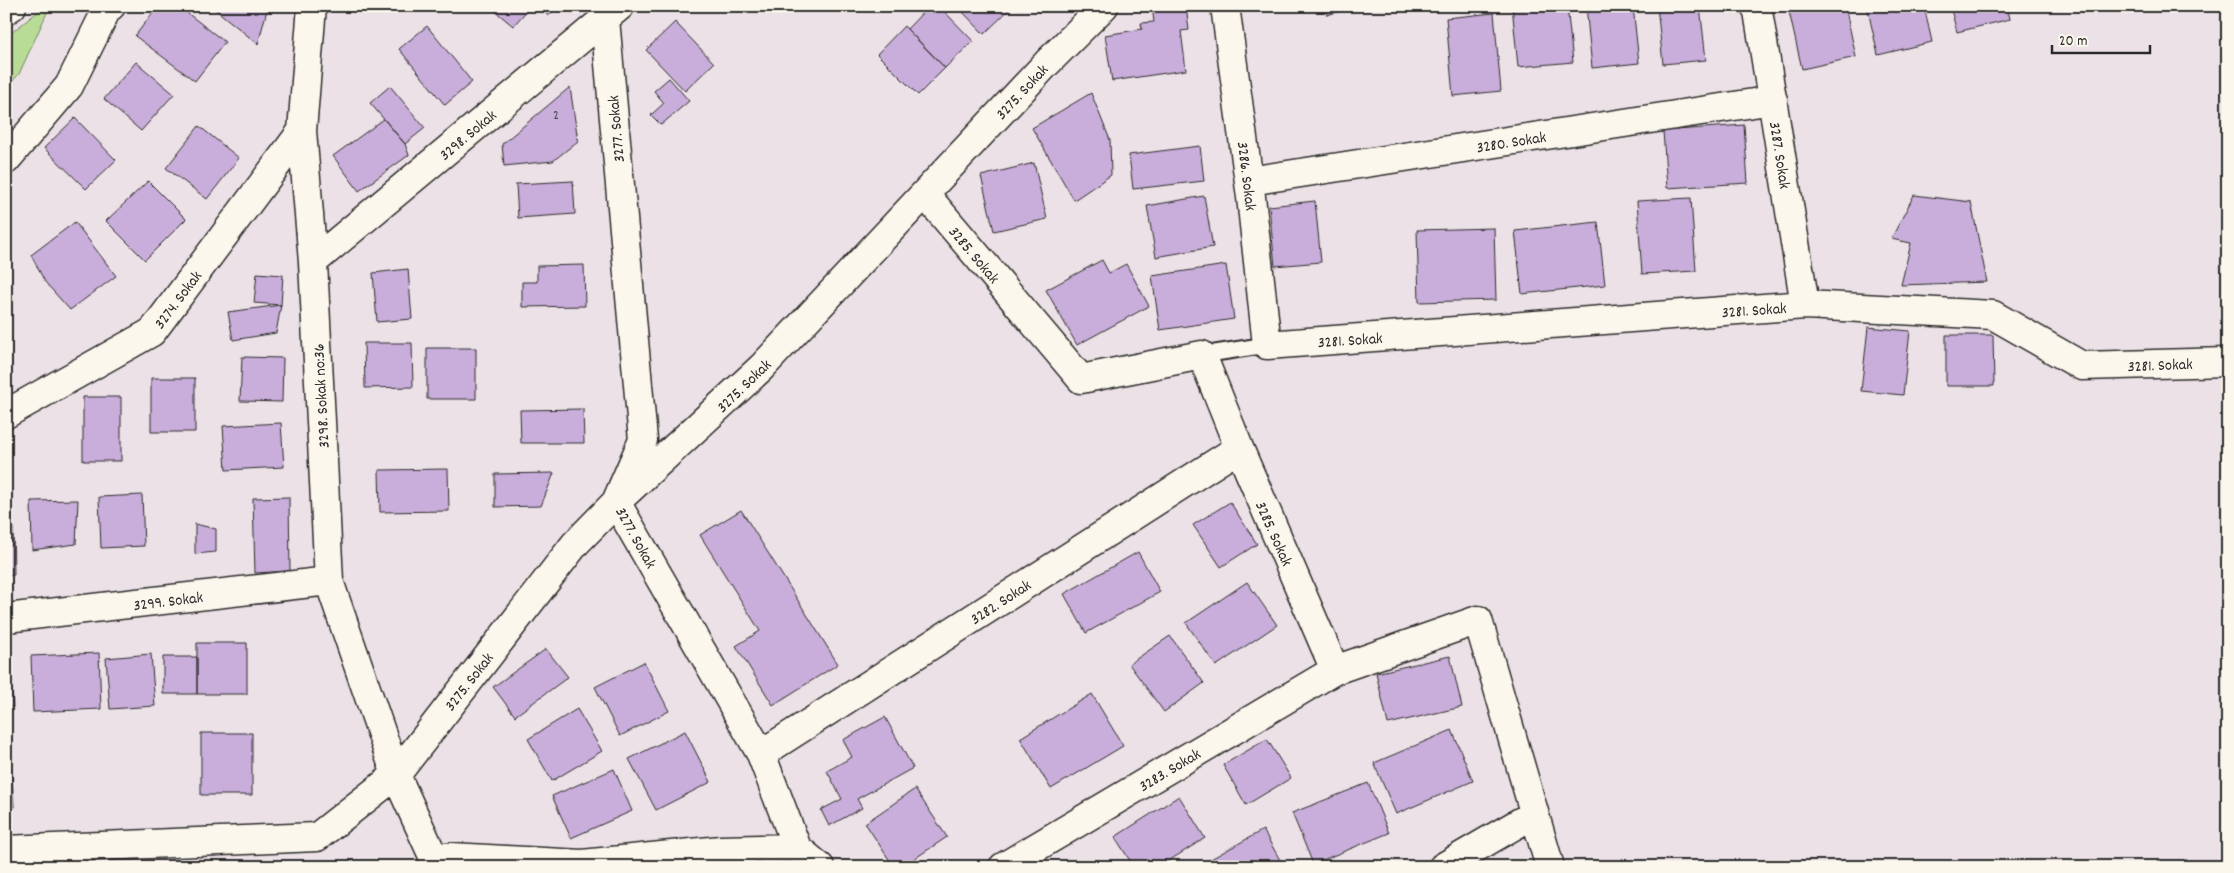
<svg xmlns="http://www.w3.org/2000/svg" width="2234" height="873" font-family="Dekko,sans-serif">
	<rect width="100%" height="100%" fill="#ece1e7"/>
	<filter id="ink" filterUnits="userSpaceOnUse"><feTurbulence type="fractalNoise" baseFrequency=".02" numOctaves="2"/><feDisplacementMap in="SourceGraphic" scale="10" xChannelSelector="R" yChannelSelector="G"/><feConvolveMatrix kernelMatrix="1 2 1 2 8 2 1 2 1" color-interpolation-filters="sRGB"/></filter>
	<g filter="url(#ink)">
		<path fill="#b8dc96" stroke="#728460" d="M 45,6 L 50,6 L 19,74 L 6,88 L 6,37 Z"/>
		<path fill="#c9adda" stroke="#2b2b2b" d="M 158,6 L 178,6 L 225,42 L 195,81 L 135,36 Z
			M 211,6 L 268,6 L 258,44 Z
			M 489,6 L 531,6 L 513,26 Z
			M 540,6 L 559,6 L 548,16 Z
			M 929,6 L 939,6 L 973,41 L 945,68 L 907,29 Z
			M 957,6 L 1013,6 L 984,34 Z
			M 1152,6 L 1186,6 L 1189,30 L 1181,31 L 1186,70 L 1112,81 L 1105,35 L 1142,29 L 1141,23 L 1154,22 Z
			M 1324,6 L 1357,6 L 1327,15 Z
			M 1512,6 L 1567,6 L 1573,62 L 1518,67 Z
			M 1586,6 L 1633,6 L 1639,63 L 1592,68 Z
			M 1657,6 L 1700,6 L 1706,60 L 1663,64 Z
			M 1845,6 L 1856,57 L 1802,69 L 1788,7 Z
			M 1867,6 L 1924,6 L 1932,42 L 1878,55 Z
			M 1950,6 L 2007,6 L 2010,19 L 1957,32 Z
			M 1494,13 L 1501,91 L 1453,96 L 1446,18 Z
			M 675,22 L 714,63 L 685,91 L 646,50 Z
			M 427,26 L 472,82 L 445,105 L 399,49 Z
			M 904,26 L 945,68 L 918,95 L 877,54 Z
			M 136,62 L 174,94 L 141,131 L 104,99 Z
			M 669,78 L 689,101 L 661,125 L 651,115 L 664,103 L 654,91 Z
			M 390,86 L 425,128 L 405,144 L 370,103 Z
			M 570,87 L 578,141 L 553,161 L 504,166 L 502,144 Z
			M 1091,93 L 1110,140 L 1111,175 L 1074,200 L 1032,128 Z
			M 75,118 L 116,160 L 86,189 L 44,148 Z
			M 384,119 L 405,144 L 409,155 L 359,191 L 333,156 Z
			M 1744,125 L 1748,183 L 1667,188 L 1663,131 Z
			M 199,126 L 239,158 L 207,199 L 166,168 Z
			M 1200,146 L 1204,181 L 1133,189 L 1129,155 Z
			M 1034,163 L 1047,219 L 994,231 L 981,176 Z
			M 148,181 L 186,219 L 145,260 L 106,221 Z
			M 573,181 L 575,214 L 518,218 L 516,184 Z
			M 1914,195 L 1971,202 L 1987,282 L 1901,285 L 1911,243 L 1891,239 Z
			M 1204,196 L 1213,247 L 1156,257 L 1147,206 Z
			M 1691,198 L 1696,271 L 1642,274 L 1637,201 Z
			M 1315,201 L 1321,262 L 1275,266 L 1269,206 Z
			M 75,222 L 116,276 L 70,310 L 45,282 L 31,255 Z
			M 1598,222 L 1605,285 L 1522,294 L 1515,231 Z
			M 1494,228 L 1496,300 L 1419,302 L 1417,230 Z
			M 1102,260 L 1109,273 L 1126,264 L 1149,306 L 1077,345 L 1046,290 Z
			M 584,265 L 585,306 L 522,307 L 522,282 L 537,282 L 537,266 Z
			M 1226,265 L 1234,319 L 1160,330 L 1152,276 Z
			M 408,269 L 412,319 L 377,322 L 373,273 Z
			M 257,273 L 283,275 L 281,305 L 254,303 Z
			M 281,305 L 276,333 L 233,340 L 228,312 Z
			M 6,326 L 11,338 L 6,340 Z
			M 1868,327 L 1910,331 L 1903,395 L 1861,391 Z
			M 1946,335 L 1993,335 L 1994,386 L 1946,386 Z
			M 364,343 L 412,343 L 413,387 L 365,388 Z
			M 427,348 L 476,348 L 476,399 L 427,399 Z
			M 242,357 L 283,358 L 282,402 L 240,401 Z
			M 151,378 L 195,378 L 195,432 L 151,432 Z
			M 83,397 L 121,397 L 121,461 L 83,461 Z
			M 583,409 L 584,443 L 521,443 L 520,410 Z
			M 281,423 L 284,467 L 226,470 L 223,426 Z
			M 448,469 L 449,511 L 380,512 L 379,470 Z
			M 554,473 L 541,506 L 495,507 L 495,474 Z
			M 142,495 L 144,546 L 101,548 L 99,497 Z
			M 289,497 L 290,571 L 255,573 L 253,498 Z
			M 78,500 L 76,544 L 32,550 L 31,501 Z
			M 1230,502 L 1257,544 L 1221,567 L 1193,525 Z
			M 741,510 L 838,664 L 773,705 L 736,646 L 760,631 L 700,535 Z
			M 195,524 L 216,529 L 216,552 L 195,554 Z
			M 6,526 L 13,526 L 14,575 L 6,576 Z
			M 1138,552 L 1160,592 L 1086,633 L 1064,594 Z
			M 1247,582 L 1277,625 L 1216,666 L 1186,623 Z
			M 1170,636 L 1204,683 L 1164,712 L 1129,664 Z
			M 197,643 L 247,643 L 247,694 L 197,694 Z
			M 546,649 L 568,677 L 515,716 L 493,687 Z
			M 99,653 L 101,709 L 33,712 L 31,656 Z
			M 151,654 L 155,706 L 110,709 L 106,658 Z
			M 1450,656 L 1462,707 L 1388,724 L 1376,673 Z
			M 163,657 L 197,657 L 197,694 L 163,694 Z
			M 6,659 L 9,659 L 13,707 L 6,707 Z
			M 644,662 L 669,711 L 620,736 L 595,687 Z
			M 1092,694 L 1123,746 L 1051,789 L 1020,738 Z
			M 577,709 L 602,751 L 552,781 L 528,739 Z
			M 885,717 L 913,768 L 857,799 L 862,808 L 829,826 L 821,810 L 842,799 L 827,771 L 852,757 L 843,740 Z
			M 1452,730 L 1473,781 L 1396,814 L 1374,763 Z
			M 685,731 L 711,782 L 656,810 L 629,759 Z
			M 201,733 L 252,733 L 252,795 L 201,795 Z
			M 6,738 L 9,738 L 14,807 L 6,807 Z
			M 1267,739 L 1291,778 L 1246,805 L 1223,765 Z
			M 614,769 L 632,811 L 571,838 L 552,796 Z
			M 1368,783 L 1389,833 L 1313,864 L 1292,813 Z
			M 915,789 L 947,837 L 902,867 L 894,867 L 865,823 Z
			M 1179,796 L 1205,838 L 1159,867 L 1134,867 L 1115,837 Z
			M 1263,830 L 1284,867 L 1200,867 L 1200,865 Z"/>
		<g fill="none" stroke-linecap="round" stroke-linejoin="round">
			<defs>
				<path id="service" d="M 1202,355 L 1267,345"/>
				<path id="minor" d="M 312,6 L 302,131 L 313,262 L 329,581 L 396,775 L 433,856 L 582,864 L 721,850 L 797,848
					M 1225,6 L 1251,197 L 1267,345 L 1805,305 L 1993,315 L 2082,366 L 2228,362
					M 1755,6 L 1758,11 L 1805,305
					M 605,19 L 643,440 L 616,502 L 761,754 L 797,848 L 820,867
					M 6,160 L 69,86 L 107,9 L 111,6
					M 1249,181 L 1773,100
					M 925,194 L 1081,379 L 1202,355 L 1239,448 L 1335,670
					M 313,262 L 620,6
					M 6,414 L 152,332 L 302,131
					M 6,618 L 329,581
					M 761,754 L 1239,448
					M 6,850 L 317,837 L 396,775 L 575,544 L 616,502 L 762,367 L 1047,63 L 1104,6
					M 1003,867 L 1335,670 L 1478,620 L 1550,867
					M 1443,867 L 1534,814"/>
				<path id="trunk" d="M 6,10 L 12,6"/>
			</defs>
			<use href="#service" stroke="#2b2b2b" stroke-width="19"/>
			<use href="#minor" stroke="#2b2b2b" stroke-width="31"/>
			<use href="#trunk" stroke="#2b2b2b" stroke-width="31"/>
			<use href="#service" stroke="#fbf7ec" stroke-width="15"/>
			<use href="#minor" stroke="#fbf7ec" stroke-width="28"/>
			<use href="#trunk" stroke="#fbf7ec" stroke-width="28"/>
		</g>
	</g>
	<g text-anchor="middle" stroke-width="4" stroke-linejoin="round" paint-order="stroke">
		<g font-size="14" fill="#524c57">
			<text x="556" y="119">2</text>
		</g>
		<g font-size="16" fill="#2b2b2b" stroke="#fbf7ec">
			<text transform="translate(1021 91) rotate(-47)" y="6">3275. Sokak</text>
			<text transform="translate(615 129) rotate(-95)" y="6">3277. Sokak</text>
			<text transform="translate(467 134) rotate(-40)" y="6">3298. Sokak</text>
			<text transform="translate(1511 141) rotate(-9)" y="6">3280. Sokak</text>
			<text transform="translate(1781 155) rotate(81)" y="6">3287. Sokak</text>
			<text transform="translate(1248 176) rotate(83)" y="6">3286. Sokak</text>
			<text transform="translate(975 254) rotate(50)" y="6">3285. Sokak</text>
			<text transform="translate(177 299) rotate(-53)" y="6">3274. Sokak</text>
			<text transform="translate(1754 309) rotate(-4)" y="6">3281. Sokak</text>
			<text transform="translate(1350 339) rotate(-4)" y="6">3281. Sokak</text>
			<text transform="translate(2160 364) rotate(-2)" y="6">3281. Sokak</text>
			<text transform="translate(743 385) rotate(-44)" y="6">3275. Sokak</text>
			<text transform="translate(320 396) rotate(-93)" y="6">3298. Sokak no:36</text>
			<text transform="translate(1275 533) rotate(66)" y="6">3285. Sokak</text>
			<text transform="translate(637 537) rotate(61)" y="6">3277. Sokak</text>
			<text transform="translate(168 600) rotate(-7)" y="6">3299. Sokak</text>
			<text transform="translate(1000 601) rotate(-33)" y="6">3282. Sokak</text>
			<text transform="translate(468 681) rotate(-52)" y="6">3275. Sokak</text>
			<text transform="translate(1169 769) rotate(-31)" y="6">3283. Sokak</text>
		</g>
	</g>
	<rect width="2234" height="873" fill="none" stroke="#fbf7ec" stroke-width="25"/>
	<rect x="12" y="12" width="2209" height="848" fill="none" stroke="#2b2b2b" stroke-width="2" filter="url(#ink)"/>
	<path d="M2052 45v8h98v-8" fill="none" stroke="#2b2b2b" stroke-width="2.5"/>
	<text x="2059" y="45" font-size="15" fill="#2b2b2b" stroke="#fbf7ec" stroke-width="4" paint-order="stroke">20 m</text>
</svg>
